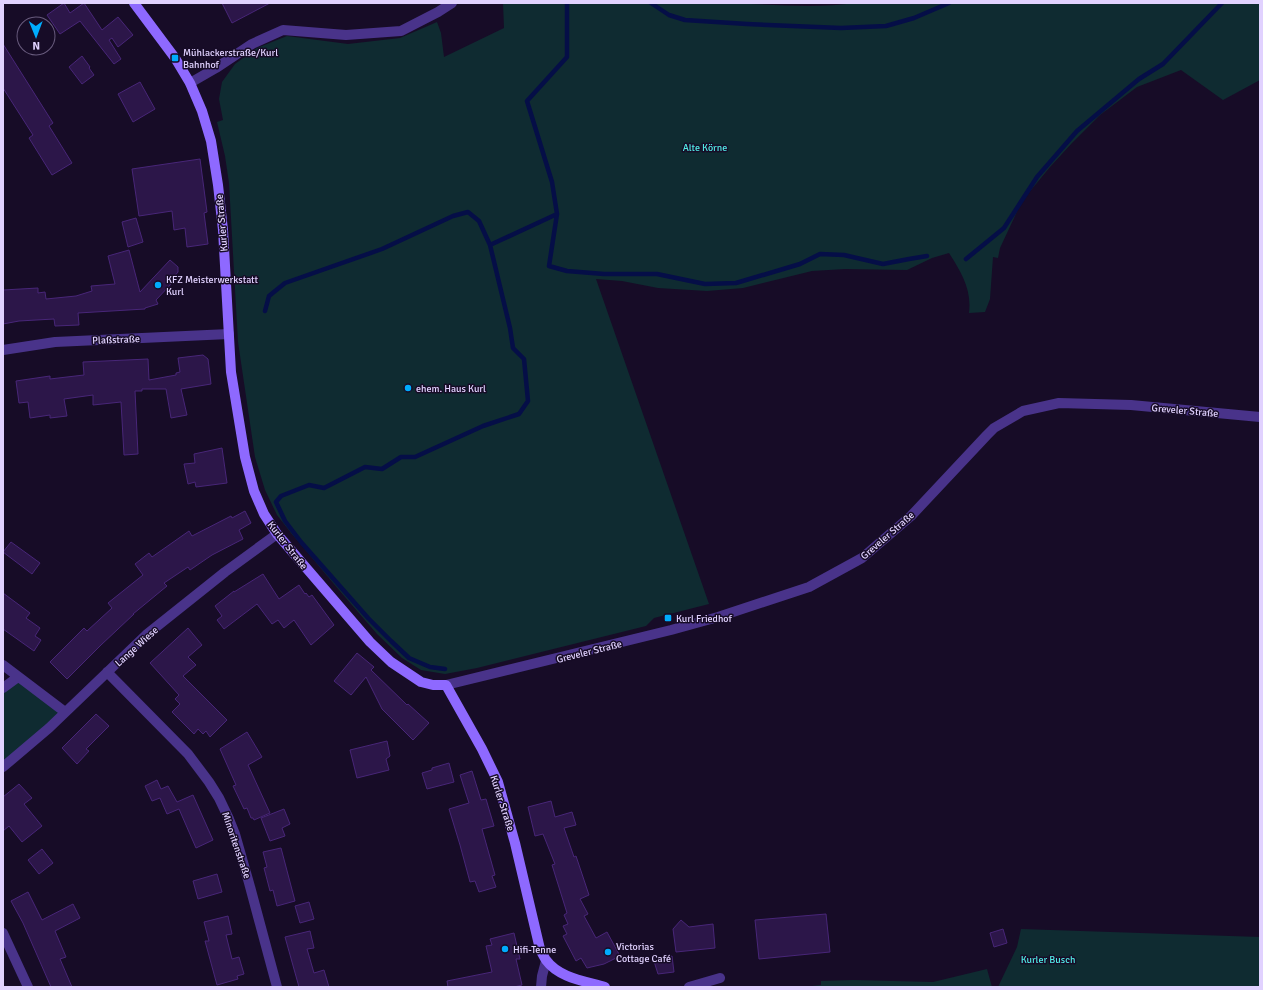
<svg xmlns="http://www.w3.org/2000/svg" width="1263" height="990" font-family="Signika,sans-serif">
	<rect width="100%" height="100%" fill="#170c27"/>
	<path fill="#0f2b31" d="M 503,3 C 577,3 651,1 725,3 C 769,4 813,9 856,3 L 1260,3 L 1260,80 L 1223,100 L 1181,70 L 1137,87 L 1100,115 L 1072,143 L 1050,167 L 1022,201 L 1000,248 L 998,258 L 993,257 L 990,299 L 985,312 L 969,313 C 972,289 961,272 949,253 L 932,258 L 907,270 L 845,269 L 812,271 L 743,288 L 707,291 L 658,288 L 622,281 L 596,279 L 709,604 L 654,618 L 646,626 L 477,668 L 445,674 L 421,670 L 402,658 L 377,634 L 339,590 L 291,533 L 277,515 L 265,490 L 255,457 L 238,342 L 229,183 L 225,156 L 217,122 L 223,120 L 219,99 L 222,82 L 235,64 L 257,48 L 287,36 L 348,44 L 400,38 L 437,22 L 441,33 L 444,57 L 504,28 Z
		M 18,677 L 65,712 L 3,766 L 3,688 Z
		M 1021,929 L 1260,937 L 1260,987 L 998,987 L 1017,947 Z
		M 987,969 L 992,987 L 803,987 L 821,985 L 821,981 L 853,980 L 933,982 Z"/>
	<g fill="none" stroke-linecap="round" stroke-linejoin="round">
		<path stroke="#050e47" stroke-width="4.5" d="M 567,3 L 567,57 L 527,101 L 552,182 L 557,214 L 549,266 L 567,271 L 604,274 L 657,274 L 705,284 L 736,283 L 800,264 L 820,254 L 844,255 L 883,264 L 909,259 L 927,256
			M 651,3 L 669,15 L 685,20 L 747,24 L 841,28 L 886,26 L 914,18 L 949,3
			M 490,245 L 557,214
			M 966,259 L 1004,228 L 1037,177 L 1077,131 L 1139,79 L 1163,64 L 1222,3
			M 265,311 L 269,296 L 285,283 L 382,249 L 453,216 L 468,212 L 479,221 L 490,245 L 510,328 L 513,348 L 524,359 L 528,401 L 519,414 L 483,426 L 415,457 L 401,457 L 382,469 L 365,467 L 324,488 L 309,485 L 281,496 L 276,502 L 285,521 L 301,542 L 368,618 L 391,641 L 409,658 L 430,667 L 445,669"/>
	</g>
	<path fill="#2c1649" stroke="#482678" d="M 64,3 L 70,13 L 84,3 L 102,30 L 118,17 L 133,35 L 118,47 L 112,38 L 109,40 L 121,59 L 114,64 L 80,21 L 60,34 L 47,15 Z
		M 222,3 L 270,3 L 232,23 Z
		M 3,44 L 53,123 L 49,126 L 72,163 L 52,175 L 29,138 L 33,135 L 3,88 Z
		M 82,56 L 90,67 L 89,68 L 94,75 L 82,84 L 69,67 Z
		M 140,82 L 155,109 L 133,122 L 118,94 Z
		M 200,159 L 207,212 L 204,213 L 208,244 L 187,247 L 185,228 L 174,230 L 172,211 L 139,216 L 132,169 Z
		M 136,218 L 143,242 L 128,247 L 122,222 Z
		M 129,250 L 140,292 L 170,260 L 178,267 L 178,272 L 169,283 L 171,284 L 156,300 L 158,304 L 145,308 L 145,309 L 78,313 L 79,325 L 55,326 L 54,319 L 19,321 L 3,324 L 3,290 L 38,288 L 38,293 L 45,292 L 46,299 L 76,296 L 92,291 L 91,286 L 115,284 L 108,256 Z
		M 203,355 L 208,359 L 211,384 L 181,389 L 187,415 L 171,418 L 166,389 L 142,389 L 142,391 L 135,391 L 138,454 L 124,455 L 121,402 L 93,405 L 93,395 L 64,399 L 67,416 L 50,418 L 50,415 L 30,418 L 28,402 L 19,403 L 16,381 L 50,376 L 50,379 L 84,375 L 83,362 L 148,359 L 149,380 L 176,375 L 176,373 L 180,372 L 178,358 Z
		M 222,448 L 227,483 L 196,487 L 195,482 L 188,484 L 184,464 L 195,463 L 194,454 Z
		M 245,511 L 251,523 L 239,530 L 243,539 L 212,555 L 190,570 L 188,567 L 164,583 L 167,586 L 133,614 L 134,614 L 101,645 L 67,679 L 50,662 L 84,628 L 87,631 L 112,608 L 108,603 L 143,575 L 135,564 L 149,553 L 152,557 L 189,531 L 192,536 L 231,516 L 232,518 Z
		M 11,542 L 40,563 L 32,574 L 3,552 Z
		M 263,574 L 279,599 L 299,585 L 305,594 L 306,593 L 309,597 L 312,595 L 334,625 L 311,645 L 294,620 L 284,628 L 278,620 L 272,624 L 257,604 L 224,629 L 217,620 L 222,616 L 215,606 L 234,591 L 234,592 Z
		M 3,593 L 30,613 L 26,618 L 40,628 L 35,636 L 41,640 L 34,651 L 3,629 Z
		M 188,628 L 202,645 L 188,657 L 196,665 L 183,676 L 227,720 L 210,737 L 206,731 L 203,734 L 198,729 L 194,734 L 172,712 L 180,704 L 175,699 L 179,695 L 150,663 Z
		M 357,653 L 374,667 L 371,670 L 407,705 L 408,704 L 429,723 L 413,740 L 382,709 L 366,677 L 351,695 L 334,681 Z
		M 96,714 L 109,726 L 86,749 L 89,751 L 77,764 L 62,748 Z
		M 247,732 L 262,757 L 248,765 L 270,813 L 254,820 L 253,818 L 251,818 L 247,808 L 244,809 L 233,786 L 236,785 L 220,749 Z
		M 387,741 L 390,756 L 386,759 L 389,770 L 357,778 L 350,750 Z
		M 449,763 L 454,782 L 427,789 L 422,773 L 432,770 L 432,768 Z
		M 472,771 L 481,800 L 486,799 L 494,826 L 482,829 L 495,875 L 492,876 L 496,887 L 479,892 L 475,881 L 470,882 L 460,845 L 449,809 L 469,803 L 460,775 Z
		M 157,780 L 161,789 L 168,786 L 177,802 L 193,795 L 213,840 L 196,848 L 179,809 L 167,814 L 160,798 L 152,801 L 145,786 Z
		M 19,784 L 32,798 L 24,804 L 42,826 L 22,842 L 9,826 L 3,831 L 3,797 Z
		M 551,801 L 555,817 L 572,812 L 576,825 L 564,828 L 574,857 L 576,856 L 589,895 L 580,899 L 588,914 L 584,916 L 596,938 L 607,932 L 620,956 L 604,964 L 587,968 L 581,958 L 576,961 L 563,936 L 567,934 L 563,926 L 568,924 L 564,915 L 567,913 L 552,865 L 555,864 L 543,834 L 535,836 L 528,807 Z
		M 284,809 L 290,824 L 282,828 L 285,836 L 270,841 L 261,818 Z
		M 281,848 L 295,901 L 277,906 L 273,890 L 270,891 L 264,868 L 267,867 L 263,852 Z
		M 42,849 L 53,863 L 39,874 L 28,860 Z
		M 217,874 L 222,892 L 198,899 L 193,881 Z
		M 28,892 L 42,920 L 73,904 L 80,918 L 55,931 L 66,957 L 60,959 L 72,987 L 51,987 L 23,923 L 11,901 Z
		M 309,902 L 314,919 L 300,923 L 295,906 Z
		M 826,914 L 830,952 L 759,959 L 755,920 Z
		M 228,916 L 232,934 L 226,935 L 232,959 L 239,957 L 244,974 L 237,976 L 238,979 L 217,985 L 205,941 L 209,941 L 204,922 Z
		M 681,920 L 689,927 L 713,924 L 715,948 L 676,952 L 673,929 Z
		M 1003,929 L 1007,943 L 994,947 L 990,933 Z
		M 310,931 L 314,948 L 307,949 L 314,973 L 324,970 L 329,987 L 299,987 L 285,937 Z
		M 514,933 L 520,959 L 516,959 L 522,985 L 514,987 L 448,987 L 447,981 L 492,972 L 486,946 L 492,945 L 490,939 Z
		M 672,956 L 674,972 L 658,974 L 653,958 Z"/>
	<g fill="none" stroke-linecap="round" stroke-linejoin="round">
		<path stroke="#49338a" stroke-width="10" d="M 190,83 L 216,68 L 252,44 L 283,30 L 346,35 L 401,31 L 438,12 L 452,3
			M 3,665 L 65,712
			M 107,672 L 188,754 L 209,782 L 219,798 L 229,819 L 235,834 L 249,883 L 277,987
			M 3,688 L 18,677
			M 3,767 L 49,728 L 146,635 L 225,572 L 277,534
			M 3,933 L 28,987
			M 541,987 L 542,976 L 546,961
			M 689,987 L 720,978"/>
		<path stroke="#49338a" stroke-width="10" d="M 3,350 L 55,342 L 229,334
			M 446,685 L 671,630 L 718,617 L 809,587 L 862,558 L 911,516 L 987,435 L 994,428 L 1023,411 L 1059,403 L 1131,405 L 1260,417"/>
		<path stroke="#8e69ff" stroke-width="10" d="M 134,3 L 175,58 L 190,83 L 202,111 L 211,141 L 218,185 L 223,230 L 231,372 L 245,457 L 254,491 L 264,514 L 277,534 L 370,642 L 391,662 L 421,682 L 433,685 L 446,685 L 482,749 L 498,782 L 515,843 L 540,949 C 542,953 544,957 546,960 C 559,978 585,981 605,987"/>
	</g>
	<g fill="#00acfd" stroke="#170c27" stroke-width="1.5">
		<rect x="171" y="54" width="8" height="8" rx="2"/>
		<circle cx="158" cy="285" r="4"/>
		<circle cx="408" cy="388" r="4"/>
		<rect x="664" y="614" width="8" height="8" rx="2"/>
		<circle cx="505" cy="949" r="4"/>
		<circle cx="608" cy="952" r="4"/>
	</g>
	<g text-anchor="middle" stroke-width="3" stroke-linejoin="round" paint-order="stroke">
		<g font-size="10" fill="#e1d2ff" stroke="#170c27" text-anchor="start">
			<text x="183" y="56">Mühlackerstraße/Kurl<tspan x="183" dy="12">Bahnhof</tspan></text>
			<text x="166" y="283">KFZ Meisterwerkstatt<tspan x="166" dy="12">Kurl</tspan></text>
			<text x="416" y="392">ehem. Haus Kurl</text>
			<text x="676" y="622">Kurl Friedhof</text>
			<text x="616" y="950">Victorias<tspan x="616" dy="12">Cottage Café</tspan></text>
			<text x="513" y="953">Hifi-Tenne</text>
		</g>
		<g font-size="10" fill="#51ece7" stroke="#170c27">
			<text x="705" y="151">Alte Körne</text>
			<text x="1048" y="963">Kurler Busch</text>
		</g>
		<g font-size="10" fill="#e1d2ff" stroke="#170c27">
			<text transform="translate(221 223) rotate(-95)" y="4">Kurler Straße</text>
			<text transform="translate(116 339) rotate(-2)" y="4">Plaßstraße</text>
			<text transform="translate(1185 410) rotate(5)" y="4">Greveler Straße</text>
			<text transform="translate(887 535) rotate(-41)" y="4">Greveler Straße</text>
			<text transform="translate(288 545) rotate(52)" y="4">Kurler Straße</text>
			<text transform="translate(136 646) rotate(-42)" y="4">Lange Wiese</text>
			<text transform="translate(589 651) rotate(-14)" y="4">Greveler Straße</text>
			<text transform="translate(503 803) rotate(72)" y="4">Kurler Straße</text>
			<text transform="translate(237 845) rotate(71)" y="4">Minoritenstraße</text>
		</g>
	</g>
	<rect width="1263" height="990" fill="none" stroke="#e1d2ff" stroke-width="8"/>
	<g transform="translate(36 36) rotate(179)"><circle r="19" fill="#170c27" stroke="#685b7d"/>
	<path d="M0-3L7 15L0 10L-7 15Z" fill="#00acfd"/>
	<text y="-6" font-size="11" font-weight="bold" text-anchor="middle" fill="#e1d2ff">N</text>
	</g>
</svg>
